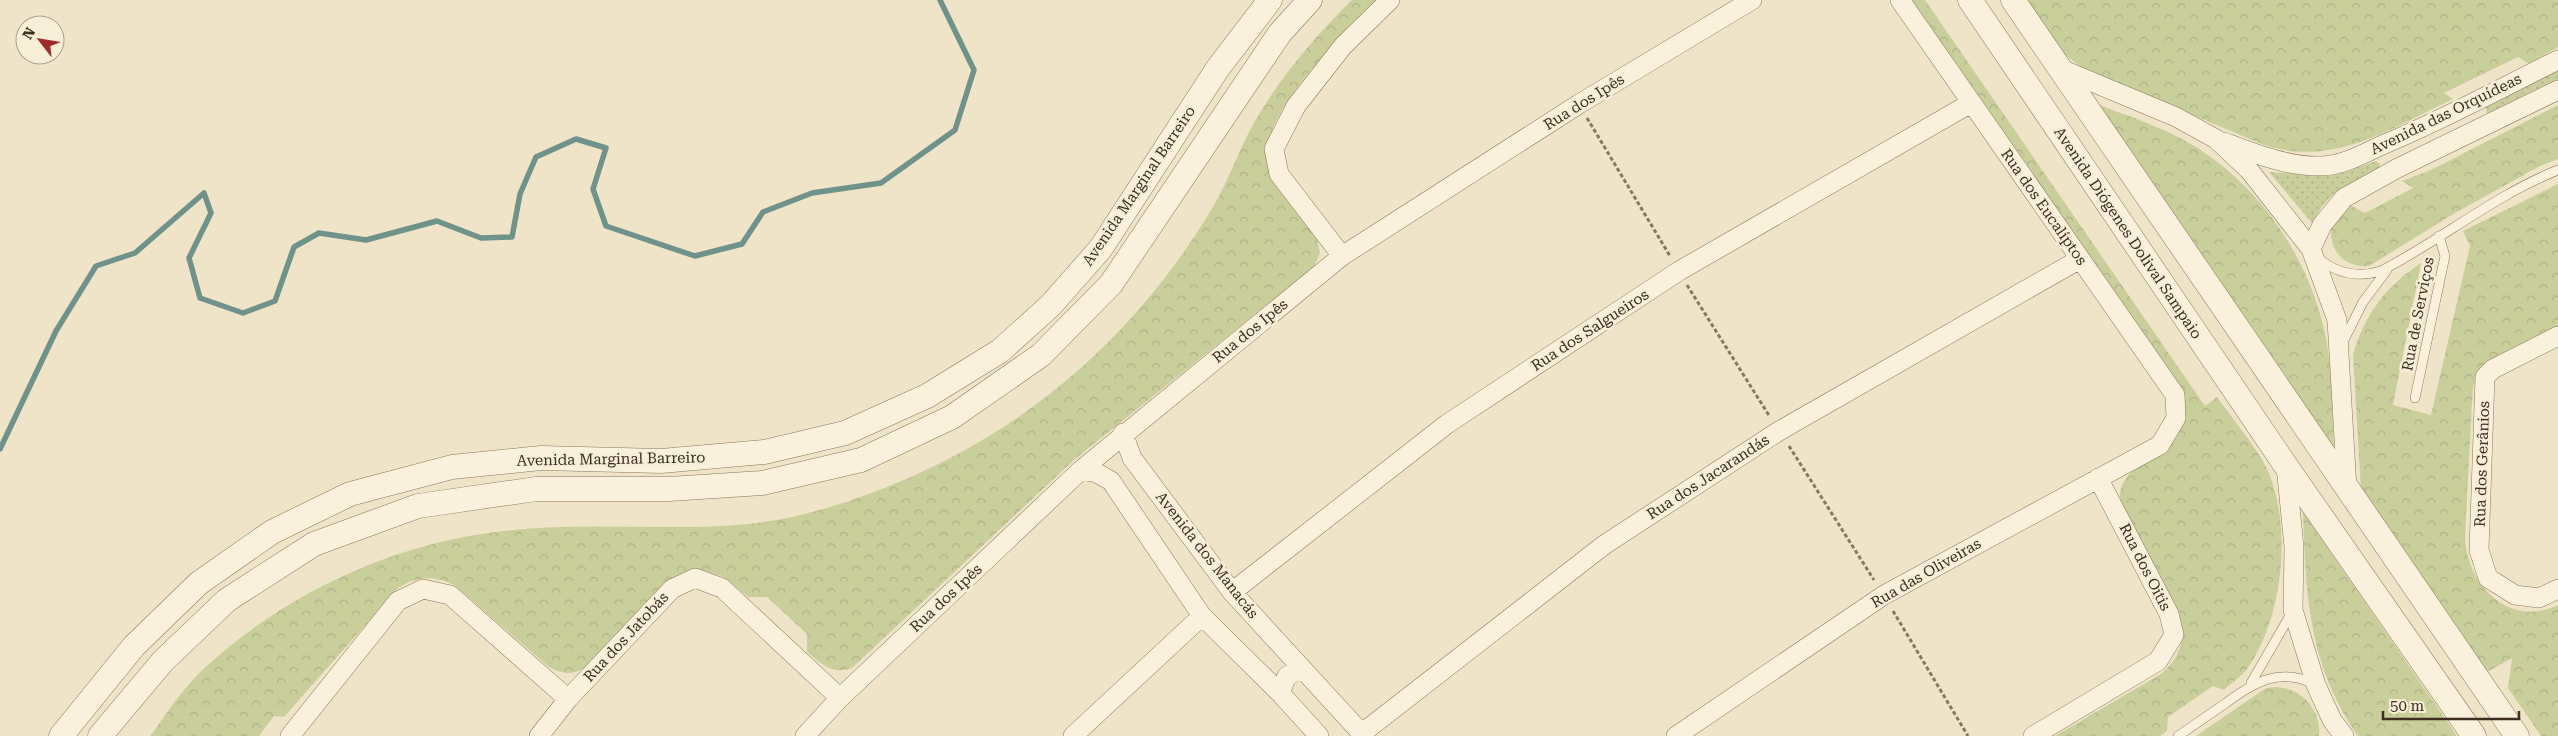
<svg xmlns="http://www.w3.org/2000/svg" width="2558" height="736" font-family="'Roboto Serif',serif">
	<defs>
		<pattern id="grass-dots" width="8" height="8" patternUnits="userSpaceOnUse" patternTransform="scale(1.25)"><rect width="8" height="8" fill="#c9cf9b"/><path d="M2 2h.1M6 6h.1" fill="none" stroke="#aeb285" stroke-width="1.8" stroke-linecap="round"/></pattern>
		<pattern id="park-crowns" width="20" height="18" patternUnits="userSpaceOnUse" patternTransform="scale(1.25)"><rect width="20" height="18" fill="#c9cf9b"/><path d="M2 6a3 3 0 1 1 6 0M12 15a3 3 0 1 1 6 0" fill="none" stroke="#aeb285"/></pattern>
	</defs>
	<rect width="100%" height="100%" fill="#f0e4c8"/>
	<path fill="url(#grass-dots)" d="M 2558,71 L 2558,82 L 2489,116 L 2487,114 L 2486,107 Z
		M 2376,161 L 2380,164 L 2378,172 C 2344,186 2331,189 2312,223 L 2269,172 L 2318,175 L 2345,172 Z"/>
	<path fill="url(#park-crowns)" d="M 1352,0 L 1378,0 C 1342,35 1284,90 1269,139 L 1317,238 L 1320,253 L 1314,267 L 1075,459 L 852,668 C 832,675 822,664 807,652 L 807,634 L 767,597 L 748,597 L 722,576 L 702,571 L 583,669 C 571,675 561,674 549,667 L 454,585 C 434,575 417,576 398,588 L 284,717 L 274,716 L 259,736 L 150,736 C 164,718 176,698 191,682 C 202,669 217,657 230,646 C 306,585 399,544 496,532 C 576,521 657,531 737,525 C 811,520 900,486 965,450 C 1069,393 1154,307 1214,205 C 1228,181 1237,155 1250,130 C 1276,82 1313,38 1352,0 Z
		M 1909,0 L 1925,0 L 2205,406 L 2217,397 C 2231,417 2258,449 2267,469 C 2293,526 2283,619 2247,669 C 2241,677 2231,683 2224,690 L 2213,686 L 2168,717 L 2167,731 L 2160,736 L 2055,736 L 2161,674 C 2176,662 2182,648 2183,629 L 2120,502 C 2118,455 2174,469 2184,417 Z
		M 2026,0 L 2558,0 L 2558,47 L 2529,64 L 2518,57 L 2444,93 L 2453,99 C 2391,128 2335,168 2264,145 L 2083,69 L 2062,52 Z
		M 2092,102 C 2127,116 2164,127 2196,147 C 2262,189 2308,257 2325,333 C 2333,371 2332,412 2334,450 Z
		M 2558,105 L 2558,159 L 2540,166 L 2455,213 L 2369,266 C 2345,268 2330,252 2331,229 L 2350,205 L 2365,213 L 2413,188 L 2402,181 L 2433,169 Z
		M 2558,184 L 2558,328 L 2477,378 L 2473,386 L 2465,536 C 2466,584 2509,629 2558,605 L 2558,736 L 2541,736 L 2508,688 L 2512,658 L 2487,672 L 2361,490 L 2353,355 C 2364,315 2386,286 2421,263 L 2393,405 L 2431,415 L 2470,246 L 2463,231 Z
		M 2303,512 L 2457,736 L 2358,736 C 2308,663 2306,597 2303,512 Z
		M 2276,687 C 2301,688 2322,710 2319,736 L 2196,736 L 2266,688 Z"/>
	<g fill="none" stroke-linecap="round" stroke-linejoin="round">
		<path stroke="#6f938a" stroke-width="5.5" d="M 0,449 L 56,331 L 96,266 L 135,253 L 204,193 L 211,213 L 189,258 L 200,298 L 243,313 L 275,301 L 294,247 L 319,233 L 366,240 L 437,221 L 481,238 L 512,237 L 520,194 L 536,157 L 576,139 L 606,148 L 593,189 L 606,226 L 695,256 L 742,244 L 763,212 L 812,193 L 881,183 L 955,130 L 974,70 L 940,0"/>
		<defs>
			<path id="service" d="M 2318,258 C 2337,274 2357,278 2381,271 C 2441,240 2495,195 2558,170
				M 2343,342 L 2363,302 L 2387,270
				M 2415,398 L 2445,256 L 2439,236
				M 2251,683 L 2292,612
				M 2178,736 C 2194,725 2210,714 2226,703 C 2254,682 2280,667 2314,684"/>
			<path id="minor" d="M 2061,69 L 2176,117 L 2216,139 L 2249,170 L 2311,249 L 2337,320 L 2347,489
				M 2224,142 C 2253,153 2288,167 2320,166 C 2341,166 2361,155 2380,146 C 2441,121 2499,89 2558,60
				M 2311,249 L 2322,225 L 2344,198 L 2396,169 L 2558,90
				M 1342,256 L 1279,174 L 1274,149 L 1296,106 L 1343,46 L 1390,0
				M 2558,336 L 2493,369 L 2485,377 L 2479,550 L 2488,578 L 2515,595 L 2539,598 L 2558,589
				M 1123,433 L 1132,458 L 1232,592 L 1364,736
				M 2286,466 L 2294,547 L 2293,610 L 2316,685 L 2332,720 L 2344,736
				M 1081,470 L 1097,473 L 1111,481 L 1202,616 L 1280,693 L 1319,736
				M 1232,592 L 1447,424 L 1679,271 L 1971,103
				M 1280,693 L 1287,676 L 1302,668
				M 1361,734 L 1604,545 L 1779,431 L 2080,259
				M 290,736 L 398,601 L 423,589 L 450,595 L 568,699
				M 539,736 L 568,699 L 672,589 L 695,578 L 722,588 L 840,698
				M 805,736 L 840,698 L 1081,470 L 1342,256 L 1579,104 L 1752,0
				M 1073,736 L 1202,616
				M 1676,736 L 1884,595 L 2160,445 L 2176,418 L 2175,395 L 1900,0
				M 2033,736 L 2158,661 L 2174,635 L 2169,614 L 2098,478"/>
			<path id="tertiary" d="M 1970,0 L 2286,466 L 2474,736
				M 2013,0 L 2517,736
				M 61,736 L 134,646 L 199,583 L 272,532 L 350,494 L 452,467 L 541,458 L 661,461 L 764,452 L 845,433 L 927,396 L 1000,351 L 1051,305 L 1101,248 L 1218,68 L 1270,0
				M 100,736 L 163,661 L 227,600 L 314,544 L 418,506 L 536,489 L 669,489 L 762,483 L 861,460 L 952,417 L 1041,355 L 1111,284 L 1280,33 L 1310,0"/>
		</defs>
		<use href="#service" stroke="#8d765c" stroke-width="10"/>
		<use href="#minor" stroke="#8d765c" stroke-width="20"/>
		<use href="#tertiary" stroke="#8d765c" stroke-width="25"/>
		<path stroke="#8d765c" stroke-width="3" stroke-dasharray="4 2.5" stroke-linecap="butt" d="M 1587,118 L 1670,256
			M 1687,285 L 1770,417
			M 1789,446 L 1874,580
			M 1893,611 L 1968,736"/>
		<use href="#service" stroke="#faf1dc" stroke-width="9"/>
		<use href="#minor" stroke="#faf1dc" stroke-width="19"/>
		<use href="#tertiary" stroke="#faf1dc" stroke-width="24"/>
	</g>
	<g text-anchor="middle" stroke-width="5" stroke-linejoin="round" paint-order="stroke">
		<g font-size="15" fill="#3d2e20" stroke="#f7eed8">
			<text transform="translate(1584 102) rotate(-32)" y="5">Rua dos Ipês</text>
			<text transform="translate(2446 114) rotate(-26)" y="5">Avenida das Orquídeas</text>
			<text transform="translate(1139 186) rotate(-56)" y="5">Avenida Marginal Barreiro</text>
			<text transform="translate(2044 207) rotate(55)" y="5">Rua dos Eucalíptos</text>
			<text transform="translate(2128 233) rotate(56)" y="5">Avenida Diógenes Dolival Sampaio</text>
			<text transform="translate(2418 314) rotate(-79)" y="5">Rua de Serviços</text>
			<text transform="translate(1590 330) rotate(-33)" y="5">Rua dos Salgueiros</text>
			<text transform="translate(1250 331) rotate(-39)" y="5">Rua dos Ipês</text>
			<text transform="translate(611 459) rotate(-1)" y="5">Avenida Marginal Barreiro</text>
			<text transform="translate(2482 464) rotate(-88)" y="5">Rua dos Gerânios</text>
			<text transform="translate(1708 477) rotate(-33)" y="5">Rua dos Jacarandás</text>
			<text transform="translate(1207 555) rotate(52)" y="5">Avenida dos Manacás</text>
			<text transform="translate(2145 567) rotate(63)" y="5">Rua dos Oitis</text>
			<text transform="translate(1926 573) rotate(-30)" y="5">Rua das Oliveiras</text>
			<text transform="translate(946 598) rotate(-43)" y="5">Rua dos Ipês</text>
			<text transform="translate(626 637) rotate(-47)" y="5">Rua dos Jatobás</text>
		</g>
	</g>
	<g transform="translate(40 40) rotate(301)"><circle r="24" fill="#f7eed8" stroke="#ada18e"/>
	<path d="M0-4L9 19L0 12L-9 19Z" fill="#9e2a2b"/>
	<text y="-8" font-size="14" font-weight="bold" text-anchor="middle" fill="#3d2e20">N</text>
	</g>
	<path d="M2383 711v8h136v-8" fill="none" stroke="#3d2e20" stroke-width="2.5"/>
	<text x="2390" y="711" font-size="15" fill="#3d2e20" stroke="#f7eed8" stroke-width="4" paint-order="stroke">50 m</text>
</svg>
